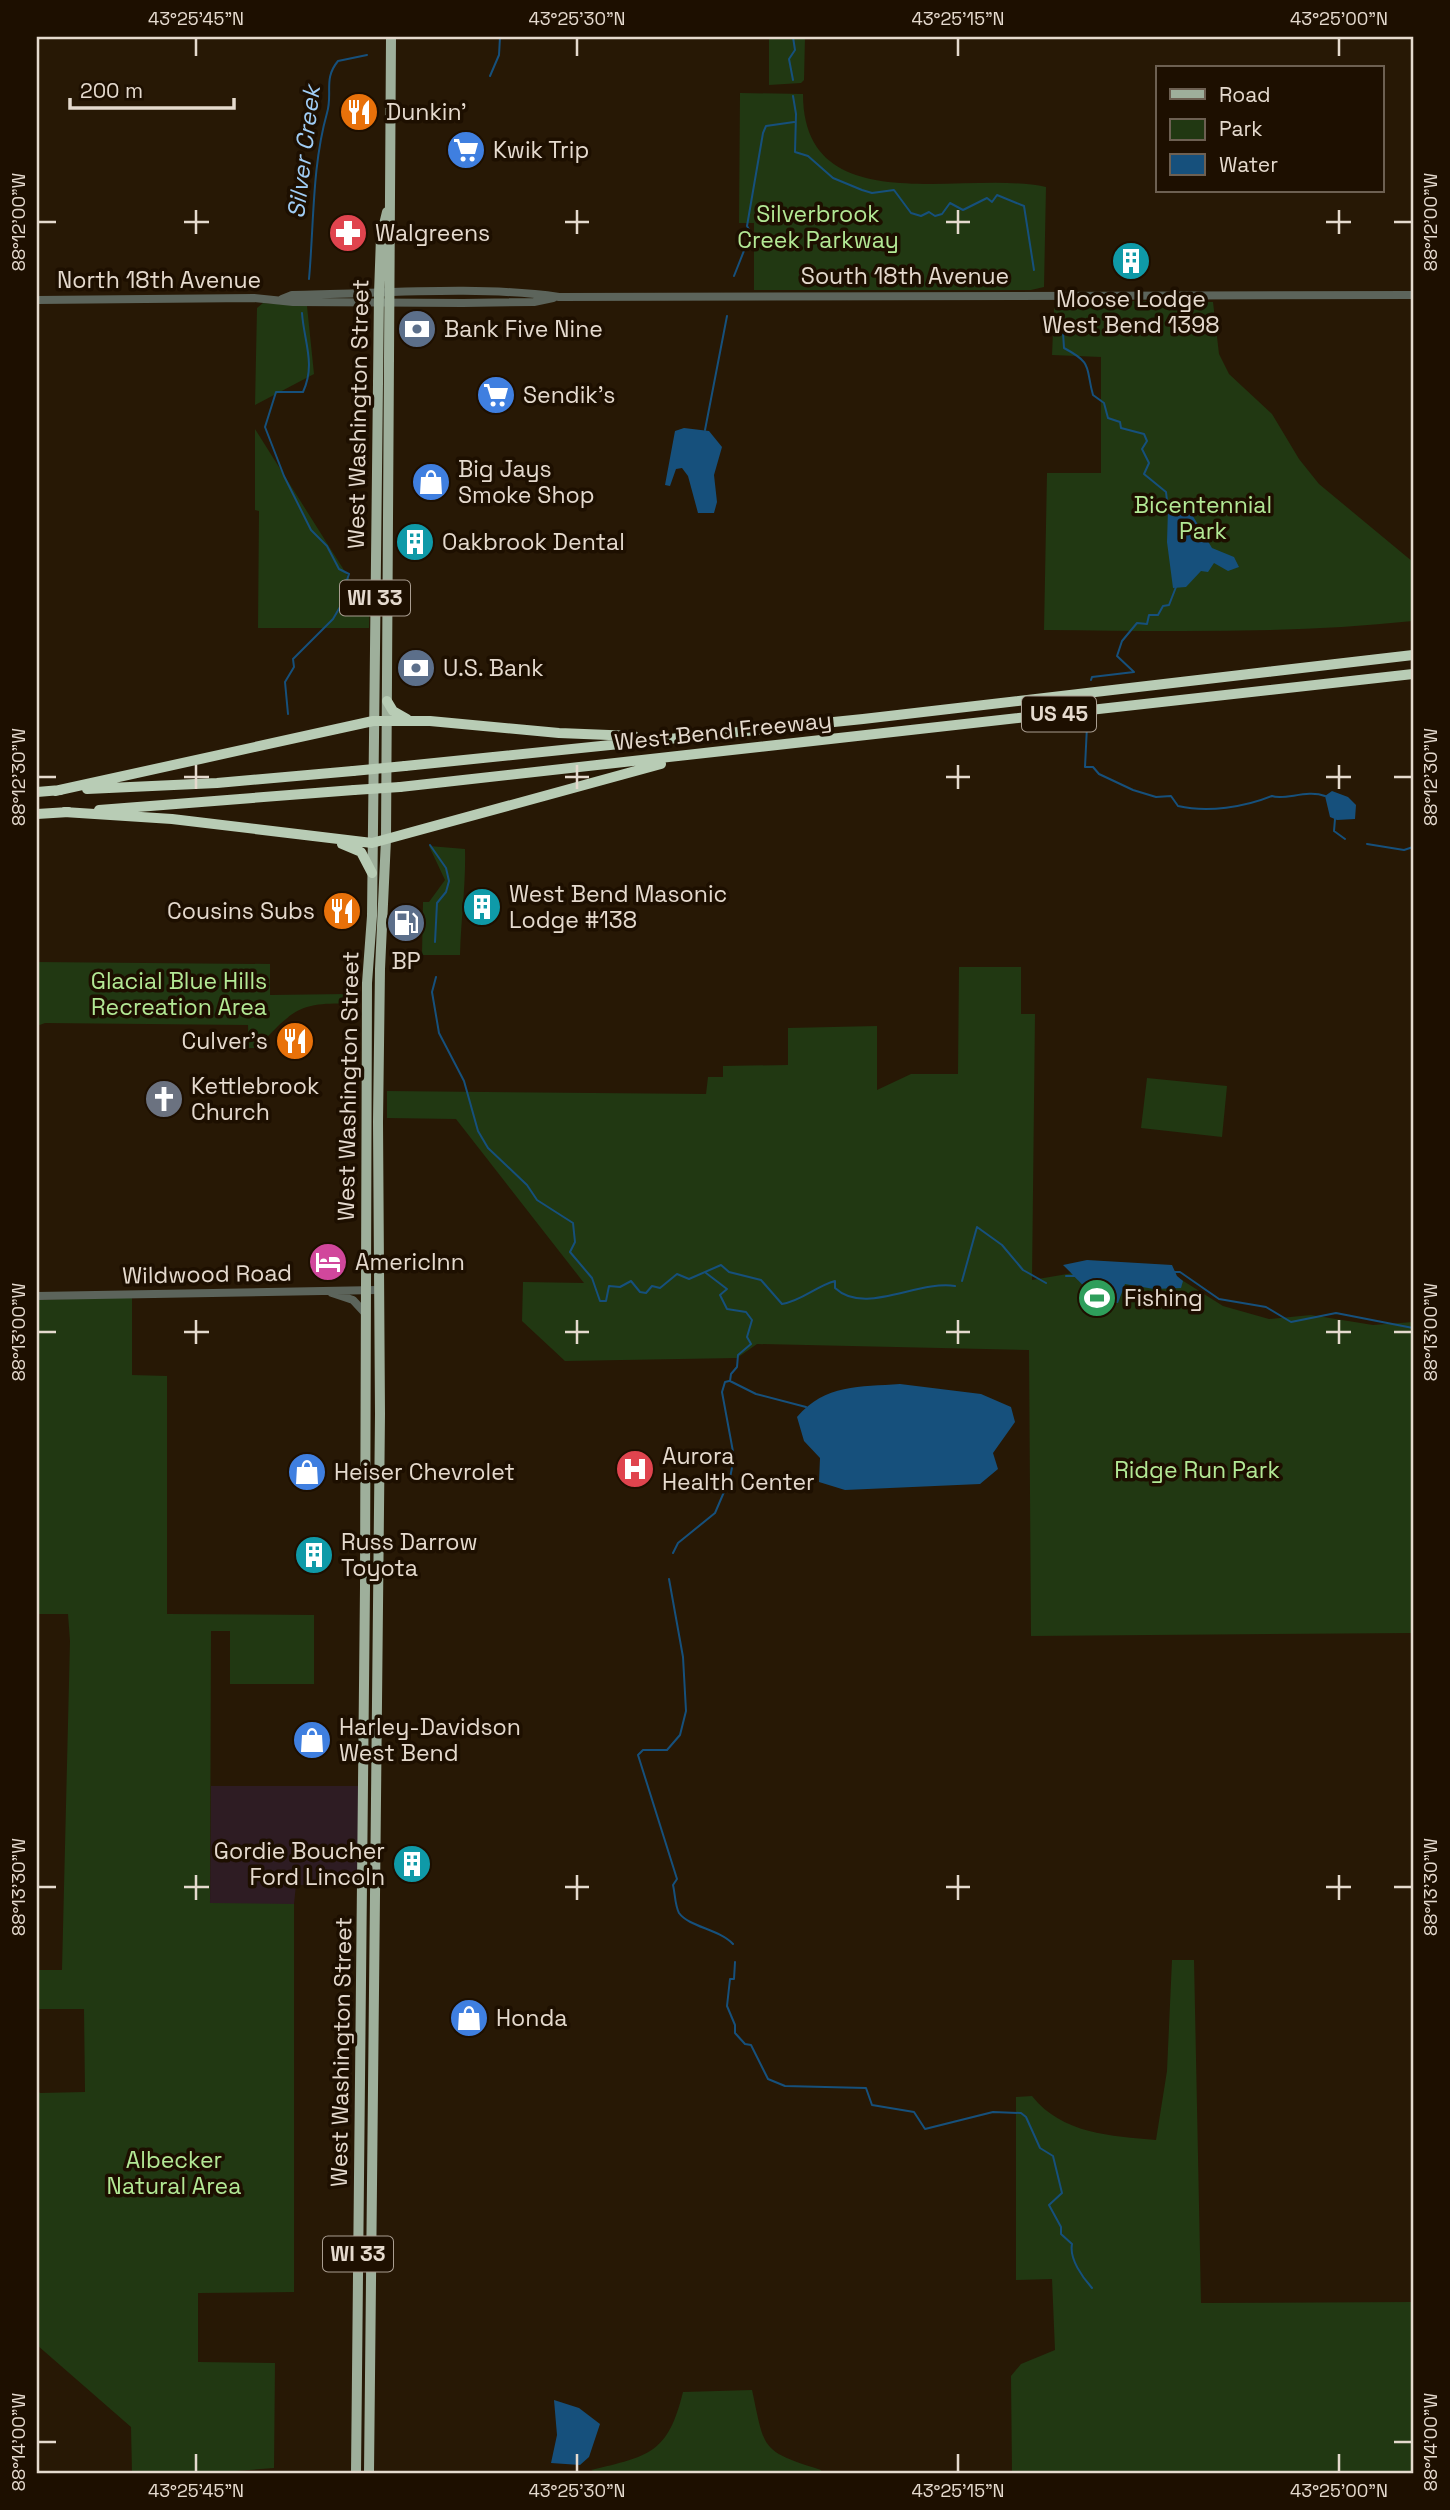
<svg xmlns="http://www.w3.org/2000/svg" width="1450" height="2510" font-family="'Space Grotesk',sans-serif">
	<rect width="100%" height="100%" fill="#271805"/>
	<path fill="#2e1c23" d="M 211,1786 L 360,1786 L 357,1885 L 296,1885 L 294,1904 L 210,1904 Z"/>
	<path fill="#213812" d="M 769,37 L 805,37 L 804,80 L 801,83 L 769,85 Z
		M 740,93 L 803,94 C 803,224 965,169 1046,187 L 1044,287 L 1031,290 L 754,290 L 754,223 L 739,223 Z
		M 1062,300 L 1213,302 L 1219,354 L 1229,374 L 1272,414 L 1299,459 L 1319,484 L 1413,562 L 1413,621 C 1291,634 1166,631 1044,630 L 1047,473 L 1101,473 L 1101,357 L 1052,355 L 1054,309 L 1057,302 Z
		M 263,303 L 307,306 L 314,374 L 255,405 L 257,308 Z
		M 255,429 L 354,586 L 370,587 L 369,628 L 258,628 L 259,511 L 255,510 Z
		M 429,846 L 465,849 C 466,884 461,918 460,955 L 422,955 L 423,902 L 429,902 L 445,880 Z
		M 37,962 L 270,964 L 270,995 L 347,994 L 359,990 L 358,1004 C 301,1002 296,1006 257,1048 L 249,1048 L 248,1025 L 45,1023 L 37,1026 Z
		M 959,967 L 1021,967 L 1021,1014 L 1035,1014 L 1032,1280 L 1079,1272 L 1166,1270 L 1223,1306 L 1269,1319 L 1311,1315 L 1373,1325 L 1413,1322 L 1413,1633 L 1031,1636 L 1029,1350 L 757,1344 L 737,1358 L 565,1361 L 522,1321 L 523,1282 L 584,1283 L 456,1119 L 387,1118 L 387,1091 L 706,1094 L 708,1077 L 723,1077 L 723,1066 L 788,1065 L 788,1028 L 877,1026 L 877,1090 L 911,1074 L 958,1074 Z
		M 1147,1078 L 1227,1086 L 1222,1137 L 1141,1128 Z
		M 132,1297 L 132,1375 L 167,1376 L 167,1614 L 314,1615 L 314,1684 L 230,1684 L 230,1631 L 211,1631 L 210,1903 L 294,1904 L 294,2292 L 198,2293 L 198,2362 L 275,2363 L 274,2468 L 210,2473 L 132,2473 L 131,2427 L 37,2345 L 37,2090 L 40,2093 L 85,2092 L 84,2009 L 37,2009 L 37,1970 L 62,1970 L 70,1641 L 68,1614 L 37,1614 L 37,1300 Z
		M 1172,1960 L 1194,1960 L 1201,2303 L 1413,2302 L 1413,2473 L 1012,2473 L 1011,2376 L 1021,2364 L 1055,2350 L 1052,2279 L 1016,2280 L 1016,2097 L 1032,2096 C 1062,2134 1111,2136 1156,2140 L 1167,2071 Z
		M 752,2390 C 765,2450 760,2451 821,2470 L 822,2473 L 598,2473 L 591,2470 C 650,2456 668,2453 683,2392 Z"/>
	<path fill="#16507c" d="M 684,428 L 709,431 L 722,447 L 714,475 L 717,502 L 714,513 L 698,513 L 688,476 L 682,468 L 676,469 L 670,486 L 665,485 L 675,431 Z
		M 1183,506 L 1191,513 L 1212,548 L 1234,557 L 1239,567 L 1228,571 L 1214,563 L 1208,572 L 1201,571 L 1186,587 L 1173,588 L 1167,542 L 1168,509 Z
		M 1332,791 L 1348,797 L 1356,805 L 1355,819 L 1337,820 L 1330,817 L 1325,796 Z
		M 1087,1260 L 1172,1265 L 1177,1276 L 1183,1281 L 1181,1288 L 1154,1289 L 1125,1284 L 1118,1303 C 1091,1299 1081,1282 1063,1265 Z
		M 900,1384 L 981,1394 L 1011,1407 L 1015,1422 L 993,1453 L 998,1469 L 980,1484 L 845,1490 L 819,1482 L 820,1458 L 804,1441 L 797,1417 C 825,1384 860,1387 900,1384 Z
		M 554,2400 L 579,2408 L 600,2424 L 589,2457 L 580,2465 L 551,2463 L 557,2435 Z"/>
	<g fill="none" stroke-linecap="round" stroke-linejoin="round">
		<path stroke="#16507c" stroke-width="2" d="M 793,37 L 795,50 L 789,59 L 793,80
			M 490,76 L 499,55 L 500,37
			M 793,96 L 796,114 L 795,152 L 808,156 L 833,178 L 862,190 L 872,193 L 894,190 L 911,213 L 921,216 L 929,212 L 935,216 L 942,214 L 950,203 L 963,210 L 987,198 L 992,202 L 997,195 L 1024,206 L 1034,270
			M 734,276 L 751,233 L 747,226 L 763,133 L 766,126 L 794,122
			M 309,279 C 314,224 312,166 327,113 C 333,93 323,79 338,61 L 367,55
			M 1062,316 L 1064,348 C 1094,364 1085,367 1093,395 L 1104,403 L 1108,418 L 1120,422 L 1121,428 L 1144,434 L 1147,441 L 1142,449 L 1149,463 L 1144,474 L 1166,492 L 1168,509
			M 705,430 L 727,316
			M 1091,680 L 1092,677 L 1134,672 L 1117,656 L 1122,641 L 1137,623 L 1147,624 L 1149,615 L 1158,615 L 1163,606 L 1169,605 L 1176,587
			M 288,714 L 285,682 L 294,667 L 293,659 L 333,619 L 340,607 L 342,582 L 347,580 L 349,574 L 339,569 L 327,546 L 311,530 L 284,476 L 265,427 L 276,392 L 303,392 C 316,364 304,342 302,313
			M 1087,726 L 1085,767 L 1093,767 L 1099,774 L 1133,790 L 1156,797 L 1171,796 L 1178,806 C 1208,813 1245,807 1272,796 C 1284,801 1307,789 1325,796
			M 1335,819 L 1334,831 L 1345,839
			M 1367,844 L 1404,850 L 1413,847
			M 430,845 L 446,868 L 449,881 L 446,892 L 437,903 L 435,942
			M 436,977 L 432,992 L 439,1033 L 464,1081 L 478,1131 L 488,1148 L 527,1185 L 537,1200 L 573,1223 L 575,1242 L 570,1252 L 592,1278 L 600,1301 L 606,1301 L 609,1286 L 620,1287 L 631,1281 L 640,1292 L 646,1293 L 652,1286 L 660,1288 L 677,1274 L 689,1279 L 721,1265 L 729,1272 L 761,1280 L 782,1304 C 802,1301 816,1286 835,1281 L 835,1288 C 865,1316 917,1280 955,1286
			M 1174,1272 L 1180,1272 L 1219,1299 L 1266,1307 L 1291,1322 L 1336,1313 L 1413,1328
			M 706,1273 L 727,1289 L 720,1295 L 727,1309 L 746,1312 L 752,1320 L 747,1337 L 751,1344 L 738,1355 L 737,1367 L 731,1374 L 730,1381 L 756,1394 L 806,1407
			M 1066,1276 L 1075,1276
			M 962,1281 L 977,1227 L 1002,1245 L 1023,1270 L 1046,1283
			M 673,1553 L 678,1543 L 715,1513 L 730,1478 L 734,1457 L 722,1392 L 725,1382 L 729,1381
			M 669,1579 L 683,1657 L 686,1711 L 680,1735 L 667,1750 L 643,1750 L 638,1755 L 677,1879 L 673,1885 C 675,1893 675,1906 679,1913 C 689,1927 719,1929 733,1944
			M 735,1962 L 734,1979 L 730,1979 L 727,2006 L 735,2025 L 735,2033 L 745,2044 L 751,2045 L 768,2079 L 785,2086 L 866,2088 L 872,2105 L 914,2112 L 925,2129 L 993,2112 L 1021,2113 L 1026,2117 L 1040,2148 L 1053,2156 L 1062,2193 L 1049,2205 L 1061,2227 L 1061,2234 L 1072,2244 C 1069,2259 1083,2278 1092,2288"/>
		<path stroke="#5c645b" stroke-width="8" d="M 282,299 L 292,295 C 376,294 478,285 559,297 L 1413,295
			M 37,300 L 254,298 L 293,302 L 463,303 L 534,302 L 553,298
			M 332,1293 L 353,1300 L 365,1313
			M 37,1296 L 377,1290"/>
		<path stroke="#9eaf9b" stroke-width="10" d="M 356,2473 L 365,1587 L 367,983 L 372,916 L 379,294 L 381,237 L 387,212
			M 369,2473 L 380,1414 L 378,1122 L 380,969 L 386,839 L 391,37"/>
		<path stroke="#b8ccb5" stroke-width="10" d="M 387,701 L 393,711 L 407,719
			M 405,766 L 863,719 L 1413,655
			M 400,787 L 1413,674
			M 87,789 L 217,783 L 353,771
			M 55,791 L 373,721 L 430,721 L 559,733 L 634,736
			M 37,792 L 61,790
			M 99,810 L 354,790
			M 64,812 L 172,819 L 372,843 L 661,764
			M 37,814 L 69,812
			M 342,844 L 361,852 L 372,873"/>
		<path stroke="#b8ccb5" stroke-width="10" d="M 353,771 L 405,766
			M 354,790 L 400,787"/>
	</g>
	<path fill="none" stroke="#e5dace" stroke-width="2.5" d="M 196,38 L 196,56M 577,38 L 577,56M 958,38 L 958,56M 1339,38 L 1339,56M 196,210 L 196,234M 577,210 L 577,234M 958,210 L 958,234M 1339,210 L 1339,234M 38,222 L 56,222M 184,222 L 209,222M 565,222 L 589,222M 946,222 L 970,222M 1326,222 L 1351,222M 1394,222 L 1412,222M 196,765 L 196,789M 577,765 L 577,789M 958,765 L 958,789M 1339,765 L 1339,789M 38,777 L 56,777M 184,777 L 209,777M 565,777 L 589,777M 946,777 L 970,777M 1326,777 L 1351,777M 1394,777 L 1412,777M 196,1320 L 196,1344M 577,1320 L 577,1344M 958,1320 L 958,1344M 1339,1320 L 1339,1344M 38,1332 L 56,1332M 184,1332 L 209,1332M 565,1332 L 589,1332M 946,1332 L 970,1332M 1326,1332 L 1351,1332M 1394,1332 L 1412,1332M 196,1875 L 196,1900M 577,1875 L 577,1900M 958,1875 L 958,1900M 1339,1875 L 1339,1900M 38,1887 L 56,1887M 184,1887 L 209,1887M 565,1887 L 589,1887M 946,1887 L 970,1887M 1326,1887 L 1351,1887M 1394,1887 L 1412,1887M 38,2442 L 56,2442M 1394,2442 L 1412,2442M 196,2454 L 196,2472M 577,2454 L 577,2472M 958,2454 L 958,2472M 1339,2454 L 1339,2472"/>
	<defs>
		<symbol id="restaurant-disc" viewBox="-11 -11 22 22"><circle r="9.5" fill="#e8710a" stroke="#1d0f00"/><path d="M-5-6h1v4h1v-4h1v4h1v-4h1v5L-1.5 .5V6h-2V.5L-5-1ZM5-6V6H3V1.5H1.5Q1.5-4 5-6Z" fill="#fff"/></symbol>
		<symbol id="supermarket-disc" viewBox="-11 -11 22 22"><circle r="9.5" fill="#3f7fe0" stroke="#1d0f00"/><path d="M-6-5.5h2.5l.6 2H6L4.5 2H-2.5L-4.4-4H-6ZM-1.5 3.2a1.3 1.3 0 1 0 .1 0ZM3 3.2a1.3 1.3 0 1 0 .1 0Z" fill="#fff"/></symbol>
		<symbol id="pharmacy-disc" viewBox="-11 -11 22 22"><circle r="9.5" fill="#e0444e" stroke="#1d0f00"/><path d="M-2-6h4v4h4v4h-4v4h-4v-4h-4v-4h4Z" fill="#fff"/></symbol>
		<symbol id="building-disc" viewBox="-11 -11 22 22"><circle r="9.5" fill="#0f9aa8" stroke="#1d0f00"/><path d="M-4-6H4V6H1V3H-1V6H-4ZM-2.5-4.3h1.7v1.8h-1.7ZM.8-4.3h1.7v1.8H.8ZM-2.5-1h1.7V.8h-1.7ZM.8-1h1.7V.8H.8Z" fill="#fff"/></symbol>
		<symbol id="bank-disc" viewBox="-11 -11 22 22"><circle r="9.5" fill="#5c6f8a" stroke="#1d0f00"/><path d="M-6-4H6V4H-6ZM0-2.3a2.3 2.3 0 1 0 0 4.6a2.3 2.3 0 1 0 0-4.6Z" fill="#fff"/></symbol>
		<symbol id="shop-disc" viewBox="-11 -11 22 22"><circle r="9.5" fill="#3f7fe0" stroke="#1d0f00"/><path d="M-5-2.5h2.3a2.7 3.5 0 0 1 5.4 0H5L5.5 6h-11ZM-1.5-2.5h3a1.5 2.3 0 0 0-3 0Z" fill="#fff"/></symbol>
		<symbol id="fuel-disc" viewBox="-11 -11 22 22"><circle r="9.5" fill="#5c6f8a" stroke="#1d0f00"/><path d="M-5.5-6h7V0h2V4h1.3V-2.5L3-4.5l.8-.8L6-3V5H2.5V1h-1V6h-7ZM-4.2-4.7v3.2H.2V-4.7Z" fill="#fff"/></symbol>
		<symbol id="church-disc" viewBox="-11 -11 22 22"><circle r="9.5" fill="#6b7280" stroke="#1d0f00"/><path d="M-1.2-6h2.4v3.5h3.3v2.4h-3.3V6h-2.4V-.1h-3.3v-2.4h3.3Z" fill="#fff"/></symbol>
		<symbol id="hotel-disc" viewBox="-11 -11 22 22"><circle r="9.5" fill="#d1479c" stroke="#1d0f00"/><path d="M-6-4.5h1.5V1H6V5H4.5V3h-9V5H-6ZM-4 0a1.8 1.8 0 1 1 3.6 0ZM.5 0V-2.5h3Q6-2.5 6 0Z" fill="#fff"/></symbol>
		<symbol id="stadium-disc" viewBox="-11 -11 22 22"><circle r="9.5" fill="#2e9e5b" stroke="#1d0f00"/><path d="M0-5a6.5 5 0 1 0 0 10a6.5 5 0 1 0 0-10ZM-3.5-1.8h7v3.6h-7Z" fill="#fff"/></symbol>
		<symbol id="hospital-disc" viewBox="-11 -11 22 22"><circle r="9.5" fill="#e0444e" stroke="#1d0f00"/><path d="M-5-5h3v3.5h4V-5h3V5h-3V1.5h-4V5h-3Z" fill="#fff"/></symbol>
	</defs>
	<g fill-rule="evenodd">
		<use href="#restaurant-disc" x="337" y="90" width="44" height="44"/>
		<use href="#supermarket-disc" x="444" y="128" width="44" height="44"/>
		<use href="#pharmacy-disc" x="326" y="211" width="44" height="44"/>
		<use href="#building-disc" x="1109" y="239" width="44" height="44"/>
		<use href="#bank-disc" x="395" y="307" width="44" height="44"/>
		<use href="#supermarket-disc" x="474" y="373" width="44" height="44"/>
		<use href="#shop-disc" x="409" y="460" width="44" height="44"/>
		<use href="#building-disc" x="393" y="520" width="44" height="44"/>
		<use href="#bank-disc" x="394" y="646" width="44" height="44"/>
		<use href="#building-disc" x="460" y="885" width="44" height="44"/>
		<use href="#restaurant-disc" x="320" y="889" width="44" height="44"/>
		<use href="#fuel-disc" x="384" y="901" width="44" height="44"/>
		<use href="#restaurant-disc" x="273" y="1019" width="44" height="44"/>
		<use href="#church-disc" x="142" y="1077" width="44" height="44"/>
		<use href="#hotel-disc" x="306" y="1240" width="44" height="44"/>
		<use href="#stadium-disc" x="1075" y="1276" width="44" height="44"/>
		<use href="#hospital-disc" x="613" y="1447" width="44" height="44"/>
		<use href="#shop-disc" x="285" y="1450" width="44" height="44"/>
		<use href="#building-disc" x="292" y="1533" width="44" height="44"/>
		<use href="#shop-disc" x="290" y="1718" width="44" height="44"/>
		<use href="#building-disc" x="390" y="1842" width="44" height="44"/>
		<use href="#shop-disc" x="447" y="1996" width="44" height="44"/>
	</g>
	<g text-anchor="middle" stroke-width="7" stroke-linejoin="round" paint-order="stroke">
		<g fill="#1d0f00" stroke="#a99d90" stroke-width="2">
			<rect x="340" y="580.5" width="70" height="35" rx="5"/>
			<rect x="1022" y="696.5" width="74" height="35" rx="5"/>
			<rect x="323" y="2236.5" width="70" height="35" rx="5"/>
		</g>
		<g font-size="21" font-weight="bold" fill="#e5dace">
			<text x="375" y="605">WI 33</text>
			<text x="1059" y="721">US 45</text>
			<text x="358" y="2261">WI 33</text>
		</g>
		<g font-size="23" fill="#e5dace" stroke="#1d0f00" text-anchor="start">
			<text x="386" y="120">Dunkin'</text>
			<text x="493" y="158">Kwik Trip</text>
			<text x="375" y="241">Walgreens</text>
			<text x="1131" y="307" text-anchor="middle">Moose Lodge<tspan x="1131" dy="26">West Bend 1398</tspan></text>
			<text x="444" y="337">Bank Five Nine</text>
			<text x="523" y="403">Sendik's</text>
			<text x="458" y="477">Big Jays<tspan x="458" dy="26">Smoke Shop</tspan></text>
			<text x="442" y="550">Oakbrook Dental</text>
			<text x="443" y="676">U.S. Bank</text>
			<text x="509" y="902">West Bend Masonic<tspan x="509" dy="26">Lodge #138</tspan></text>
			<text x="315" y="919" text-anchor="end">Cousins Subs</text>
			<text x="406" y="969" text-anchor="middle">BP</text>
			<text x="268" y="1049" text-anchor="end">Culver's</text>
			<text x="191" y="1094">Kettlebrook<tspan x="191" dy="26">Church</tspan></text>
			<text x="355" y="1270">AmericInn</text>
			<text x="1124" y="1306">Fishing</text>
			<text x="662" y="1464">Aurora<tspan x="662" dy="26">Health Center</tspan></text>
			<text x="334" y="1480">Heiser Chevrolet</text>
			<text x="341" y="1550">Russ Darrow<tspan x="341" dy="26">Toyota</tspan></text>
			<text x="339" y="1735">Harley-Davidson<tspan x="339" dy="26">West Bend</tspan></text>
			<text x="385" y="1859" text-anchor="end">Gordie Boucher<tspan x="385" dy="26">Ford Lincoln</tspan></text>
			<text x="496" y="2026">Honda</text>
		</g>
		<g font-size="23" fill="#b3e995" stroke="#1d0f00">
			<text x="818" y="222">Silverbrook<tspan x="818" dy="26">Creek Parkway</tspan></text>
			<text x="1203" y="513">Bicentennial<tspan x="1203" dy="26">Park</tspan></text>
			<text x="179" y="989">Glacial Blue Hills<tspan x="179" dy="26">Recreation Area</tspan></text>
			<text x="1197" y="1478">Ridge Run Park</text>
			<text x="174" y="2168">Albecker<tspan x="174" dy="26">Natural Area</tspan></text>
		</g>
		<g font-size="23" fill="#e5dace" stroke="#1d0f00">
			<text x="905" y="284">South 18th Avenue</text>
			<text x="159" y="288">North 18th Avenue</text>
			<text transform="translate(358 414) rotate(-89)" y="8">West Washington Street</text>
			<text transform="translate(723 731) rotate(-6)" y="8">West Bend Freeway</text>
			<text transform="translate(348 1086) rotate(-89)" y="8">West Washington Street</text>
			<text transform="translate(207 1274) rotate(-1)" y="8">Wildwood Road</text>
			<text transform="translate(341 2052) rotate(-89)" y="8">West Washington Street</text>
		</g>
		<g font-size="24" font-style="italic" fill="#a0cdf5" stroke="#1d0f00">
			<text transform="translate(304 152) rotate(-83)" y="8">Silver Creek</text>
		</g>
	</g>
	<rect width="1450" height="2510" fill="none" stroke="#1d0f00" stroke-width="77"/>
	<rect x="1156" y="66" width="228" height="126" fill="#1d0f00" stroke="#6d6052" stroke-width="2"/>
	<rect x="1170" y="89" width="35" height="10" fill="#9eaf9b" stroke="#6d6052" stroke-width="2"/>
	<text x="1219" y="102" font-size="21" fill="#e5dace">Road</text>
	<rect x="1170" y="119" width="35" height="21" fill="#213812" stroke="#6d6052" stroke-width="2"/>
	<text x="1219" y="136" font-size="21" fill="#e5dace">Park</text>
	<rect x="1170" y="154" width="35" height="21" fill="#16507c" stroke="#6d6052" stroke-width="2"/>
	<text x="1219" y="172" font-size="21" fill="#e5dace">Water</text>
	<path d="M70 98v10h164v-10" fill="none" stroke="#e5dace" stroke-width="3.5"/>
	<text x="80" y="98" font-size="21" fill="#e5dace" stroke="#1d0f00" stroke-width="5" paint-order="stroke">200 m</text>
	<rect x="38" y="38" width="1374" height="2434" fill="none" stroke="#e5dace" stroke-width="2.5"/>
	<g font-size="18" text-anchor="middle" fill="#e5dace">
		<text x="196" y="25">43°25'45"N</text>
		<text x="577" y="25">43°25'30"N</text>
		<text x="958" y="25">43°25'15"N</text>
		<text x="1339" y="25">43°25'00"N</text>
		<text transform="translate(1431 222) rotate(-90)" y="6">88°12'00"W</text>
		<text transform="translate(19 222) rotate(-90)" y="6">88°12'00"W</text>
		<text transform="translate(1431 777) rotate(-90)" y="6">88°12'30"W</text>
		<text transform="translate(19 777) rotate(-90)" y="6">88°12'30"W</text>
		<text transform="translate(1431 1332) rotate(-90)" y="6">88°13'00"W</text>
		<text transform="translate(19 1332) rotate(-90)" y="6">88°13'00"W</text>
		<text transform="translate(1431 1887) rotate(-90)" y="6">88°13'30"W</text>
		<text transform="translate(19 1887) rotate(-90)" y="6">88°13'30"W</text>
		<text transform="translate(1431 2442) rotate(-90)" y="6">88°14'00"W</text>
		<text transform="translate(19 2442) rotate(-90)" y="6">88°14'00"W</text>
		<text x="196" y="2497">43°25'45"N</text>
		<text x="577" y="2497">43°25'30"N</text>
		<text x="958" y="2497">43°25'15"N</text>
		<text x="1339" y="2497">43°25'00"N</text>
	</g>
</svg>
